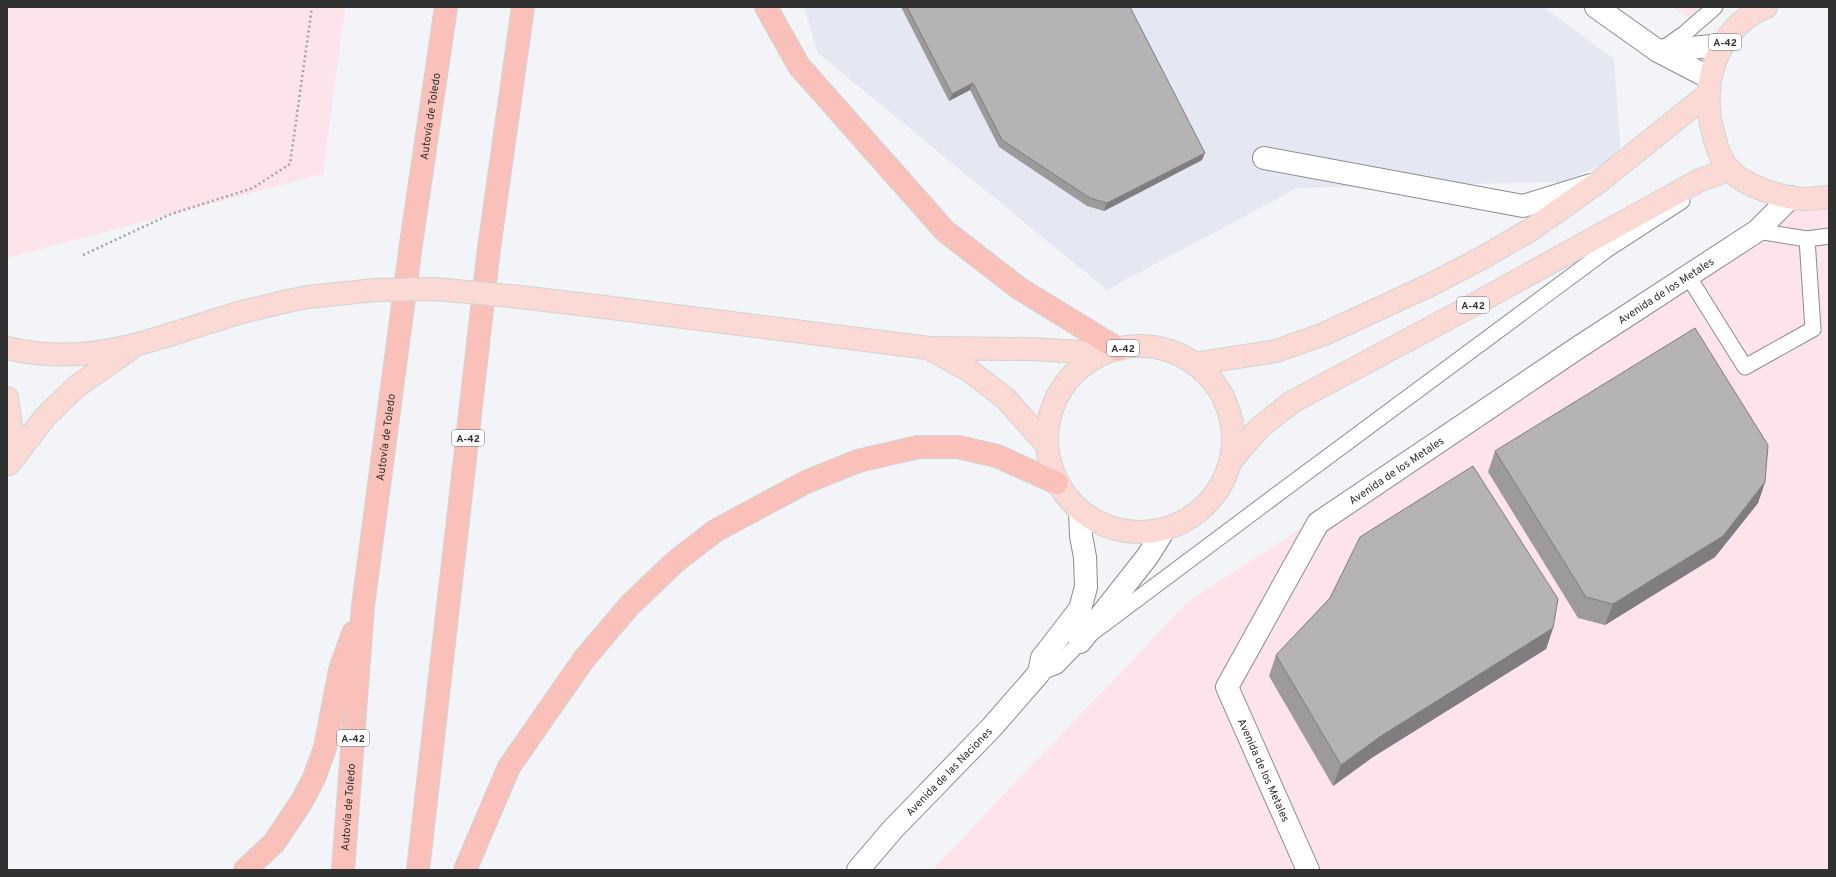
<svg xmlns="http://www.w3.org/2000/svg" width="1836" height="877" font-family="Overpass,sans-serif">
	<rect width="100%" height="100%" fill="#f3f4f7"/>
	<path fill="#e5e8f2" d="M 804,7 L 1543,7 L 1614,59 L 1621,157 L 1562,182 L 1297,188 L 1107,290 L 818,53 Z"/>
	<path fill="#fde3ea" d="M 7,7 L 345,7 L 323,174 L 7,258 Z
		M 1673,7 L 1715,7 L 1700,27 Z
		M 1829,188 L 1829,870 L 932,870 L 1190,600 Z"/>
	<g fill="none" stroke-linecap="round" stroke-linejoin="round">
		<defs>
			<path id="lane" d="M 1661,50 L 1685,33 L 1715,7
				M 1757,231 L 1807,239 L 1829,236
				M 1688,276 L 1745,367 L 1813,329 L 1807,239
				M 1039,673 L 1057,666 L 1080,642 L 1283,490 L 1608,249 L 1682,201"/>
			<g id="street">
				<path d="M 1596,7 L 1658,51 L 1710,78"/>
				<path d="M 1658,51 L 1723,45"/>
				<path d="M 1264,158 L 1523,206 L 1591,185"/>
				<path d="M 1080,642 L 1147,557 L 1164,530"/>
				<path id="s1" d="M 858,870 L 893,829 L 992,727 L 1039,673 L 1042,658 L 1080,609 L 1086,587 L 1085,557 L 1081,536 L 1080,511"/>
				<path id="s2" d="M 1308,870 L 1227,687 L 1318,523 L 1579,347 L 1757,231 L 1791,197"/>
			</g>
			<path id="primary" d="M 1766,7 C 1717,28 1700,82 1713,132 C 1716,144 1720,160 1730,170 C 1746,187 1782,198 1805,199 C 1813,199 1821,197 1829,197
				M 612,308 L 929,348 L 1030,349 L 1104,353
				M1047 439a93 93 0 1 1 186 0a93 93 0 1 1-186 0Z
				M 7,348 C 90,368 152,339 229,316 C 247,310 265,307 283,302
				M 932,350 L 970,371 L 1006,399 L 1046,444
				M 1194,364 L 1276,351 L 1324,334 L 1430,285 L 1482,258 L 1532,229 L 1596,184 L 1708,94
				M 7,398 L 13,441 L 9,462
				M 1231,461 L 1259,428 L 1292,402 L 1464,310 L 1700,180 L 1729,170
				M 9,464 L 45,417 L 77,386 L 129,350"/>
			<g id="highway">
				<path d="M 766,7 L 799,66 L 945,231 L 1020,289 L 1118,349"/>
				<path d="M 245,870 L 274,843 L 302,801 L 314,778 L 325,748 L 340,670 L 353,633"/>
				<path id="s3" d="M 343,870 L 363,606 L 412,237 L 446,7"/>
				<path d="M 418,870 L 489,248 L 523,7"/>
				<path d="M 465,870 L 509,767 L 584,659 L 629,606 L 675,562 L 715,531 L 806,482 L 858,461 L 918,447 L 958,447 L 997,456 L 1057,483"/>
			</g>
		</defs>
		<use href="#lane" stroke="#8b8c8e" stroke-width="17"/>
		<use href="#street" stroke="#8b8c8e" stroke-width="24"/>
		<use href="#primary" stroke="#d2d2d2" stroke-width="24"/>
		<use href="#highway" stroke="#d2d2d2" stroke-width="24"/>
		<path stroke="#a2a3a5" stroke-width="2.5" stroke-dasharray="2 3" stroke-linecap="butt" d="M 83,255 L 171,214 L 253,188 L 290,164 L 312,7"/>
		<use href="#lane" stroke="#fff" stroke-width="15"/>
		<use href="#street" stroke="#fff" stroke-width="22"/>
		<use href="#primary" stroke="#fbdad5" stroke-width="22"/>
		<use href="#highway" stroke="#f9c1b9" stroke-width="22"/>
		<defs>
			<path id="primary-bridge" d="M 283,302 L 308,297 L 375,290 L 435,289 L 520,297 L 612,308"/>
		</defs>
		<use href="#primary-bridge" stroke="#d2d2d2" stroke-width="24" stroke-linecap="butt"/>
		<use href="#primary-bridge" stroke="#fbdad5" stroke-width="22"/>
	</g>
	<path fill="#9d9a9c" d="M 901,7 L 1130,7 L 1202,160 L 1104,211 L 1087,206 L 999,147 L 970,90 L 949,101 Z
		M 1495,451 L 1765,482 L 1758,503 L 1715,557 L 1605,625 L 1578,618 L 1488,472 Z
		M 1330,598 L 1553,628 L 1546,649 L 1373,757 L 1333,786 L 1269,676 L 1276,655 Z"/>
	<path fill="#7f7d7f" d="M 973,83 L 970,90 L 949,101 L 952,94 Z
		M 1205,153 L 1202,160 L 1104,211 L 1107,203 Z
		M 1765,482 L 1758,503 L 1715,557 L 1605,625 L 1613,604 Z
		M 1553,628 L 1546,649 L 1373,757 L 1333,786 L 1341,765 L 1381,736 Z"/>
	<path fill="#b6b3b5" stroke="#7f7d7f" d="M 907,7 L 1130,7 L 1205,153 L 1107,203 L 1090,198 L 1002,140 L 973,83 L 952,94 Z
		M 1695,328 L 1768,445 L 1765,482 L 1723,536 L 1613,604 L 1586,597 L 1495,451 Z
		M 1473,466 L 1558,599 L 1553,628 L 1381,736 L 1341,765 L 1276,655 L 1330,598 L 1360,537 Z"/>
	<g text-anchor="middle" stroke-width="3.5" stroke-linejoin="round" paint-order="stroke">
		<g fill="#fff" stroke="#6f6f70" stroke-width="1">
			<rect x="1709" y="34" width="32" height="16" rx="3"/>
			<rect x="1457" y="297" width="32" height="16" rx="3"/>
			<rect x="1107" y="340" width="32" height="16" rx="3"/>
			<rect x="452" y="430" width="32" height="16" rx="3"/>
			<rect x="337" y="730" width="32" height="16" rx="3"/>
		</g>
		<g font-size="10" font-weight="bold" fill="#313132">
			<text x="1725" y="46">A-42</text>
			<text x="1473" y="309">A-42</text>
			<text x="1123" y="352">A-42</text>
			<text x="468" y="442">A-42</text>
			<text x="353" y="742">A-42</text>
		</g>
		<g font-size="11" fill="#313132" stroke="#fff">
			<text dy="4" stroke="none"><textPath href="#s3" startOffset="759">Autovía de Toledo</textPath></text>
			<text dy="4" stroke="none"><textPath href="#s2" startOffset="806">Avenida de los Metales</textPath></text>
			<text dy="4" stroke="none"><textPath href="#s3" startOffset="435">Autovía de Toledo</textPath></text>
			<text dy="4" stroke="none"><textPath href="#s2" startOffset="482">Avenida de los Metales</textPath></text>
			<text transform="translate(1264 770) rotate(66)" y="4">Avenida de los Metales</text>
			<text dy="4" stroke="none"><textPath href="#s1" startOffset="134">Avenida de las Naciones</textPath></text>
			<text dy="4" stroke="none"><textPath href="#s3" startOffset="63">Autovía de Toledo</textPath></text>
		</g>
	</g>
	<rect width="1836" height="877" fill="none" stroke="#313132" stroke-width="16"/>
</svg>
